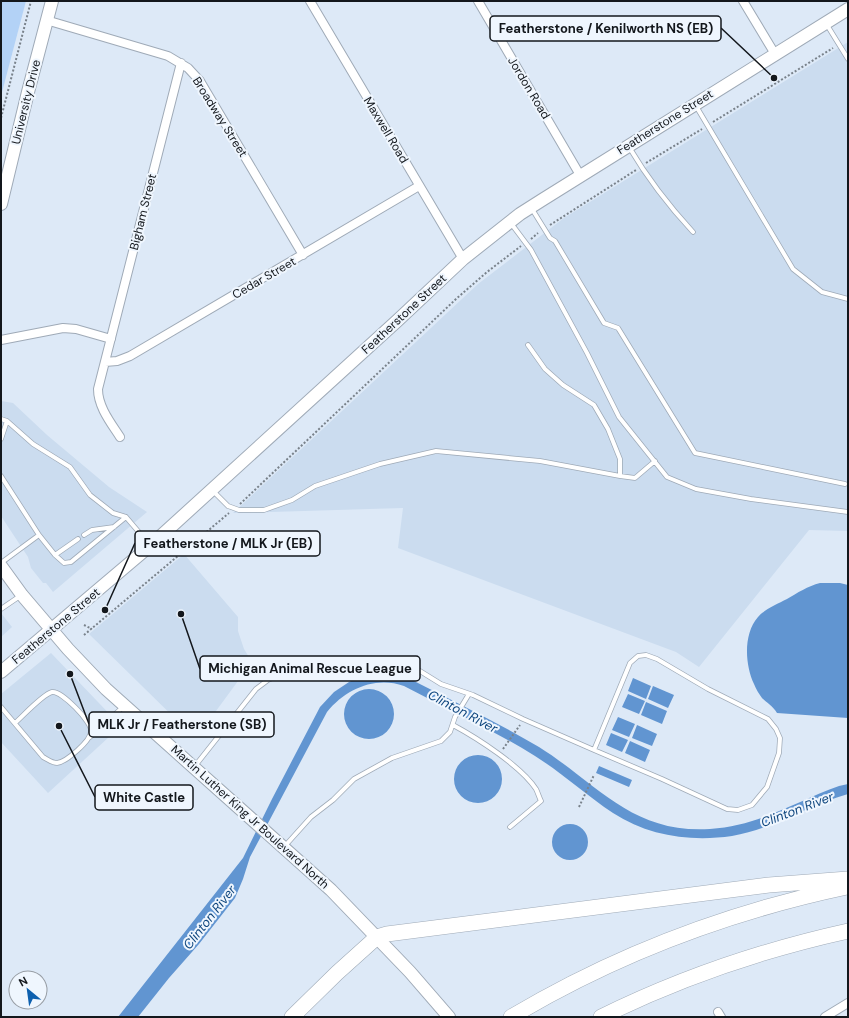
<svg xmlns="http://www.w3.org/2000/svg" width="849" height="1018" font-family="'DM Sans',sans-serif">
	<rect width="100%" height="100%" fill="#dde9f7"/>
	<path fill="#cbdcef" d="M 848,42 L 848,531 L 809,530 L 699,667 L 676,652 L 398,548 L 403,508 L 233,513 L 478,284 L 564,218 Z
		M 1,401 L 13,403 L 47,435 L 109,487 L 147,512 L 53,592 L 46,583 L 43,583 L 31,568 L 28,557 L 1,516 Z
		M 184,554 L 238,617 L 238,631 L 244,649 L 252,662 L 216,711 L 193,736 L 89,634 Z
		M 1,613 L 12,627 L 1,637 Z
		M 51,653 L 121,726 L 48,793 L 1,742 L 1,694 Z"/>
	<path fill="#b3d2f6" d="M 1,1 L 26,1 L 1,96 Z"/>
	<path fill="#6195d1" d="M 820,583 L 840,583 L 848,585 L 848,718 L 777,713 C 773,706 767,703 762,698 C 759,694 756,689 754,684 C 745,665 743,634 758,617 C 765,609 777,604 787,599 C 797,593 808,586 820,583 Z
		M 384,674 L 399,675 L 408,678 C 451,700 497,722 539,747 C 598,784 632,834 710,829 C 759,826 794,802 839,786 L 848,784 L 848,794 C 808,805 773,829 732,836 C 691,842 648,836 613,813 C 586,795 562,773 535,756 C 493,730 448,709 404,686 C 375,676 346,689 327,712 L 250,857 L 243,879 L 235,898 L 199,944 L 169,978 L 138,1017 L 118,1017 L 243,858 L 272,799 L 320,707 L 334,692 L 349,682 L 363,676 Z
		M 633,678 L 651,686 L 646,699 L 628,691 Z
		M 653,686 L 674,695 L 668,708 L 648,699 Z
		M344 714a25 25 0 1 1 50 0a25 25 0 1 1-50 0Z
		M 628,694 L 645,701 L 639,714 L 622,707 Z
		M 646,702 L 667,711 L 662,724 L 641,715 Z
		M 618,717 L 635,724 L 629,737 L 612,730 Z
		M 637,725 L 657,734 L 652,746 L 632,738 Z
		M 611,733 L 628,740 L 622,752 L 606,745 Z
		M 630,741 L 650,750 L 645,762 L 625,753 Z
		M454 779a24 24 0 1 1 48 0a24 24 0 1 1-48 0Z
		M 599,766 L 632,780 L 629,787 L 596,773 Z
		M552 842a18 18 0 1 1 36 0a18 18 0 1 1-36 0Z"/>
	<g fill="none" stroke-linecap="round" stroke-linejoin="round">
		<defs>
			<path id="lane" d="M 827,25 L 848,59
				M 696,106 L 793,269 L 822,292 L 848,299
				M 629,147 C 648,179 668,205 693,232
				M 532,209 L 550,238 L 555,241 L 604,323 L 618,328 L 695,453 L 845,484
				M 510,222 L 531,250 L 587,353 L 619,417 L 667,477 L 696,489 L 751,499 L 848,512
				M 528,345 L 545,369 L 563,385 L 594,405 L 608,429 L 620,459 L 620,476
				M 1,419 L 7,421 L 1,439
				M 7,421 L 33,444 L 70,467 L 90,495 L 113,513 L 126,517 L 149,544
				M 1,476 L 39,535 L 1,563
				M 213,491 L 228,506 L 239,510 L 264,510 L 292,500 L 315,486 L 380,464 L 436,451 L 540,461 L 620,476 L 635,478 L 655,461
				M 39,535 L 55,555 L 64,563 L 71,562 L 126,517
				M 84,535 L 92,530 L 114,527
				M 55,555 L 78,539
				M 1,609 L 20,596
				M 1,707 L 43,757 C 47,759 52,763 57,763 C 66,762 91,741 91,731 C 92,722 61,690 52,692 C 43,694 23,716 15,723
				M 453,725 C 477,738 521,766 536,789 C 538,793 539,797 541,801 L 510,827
				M 90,737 L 123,707
				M 195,766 L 256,689 L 268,680 L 275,677 L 323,674 L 367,659 L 385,661 L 420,671 L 441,684 L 473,695 L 523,719 L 594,750 L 662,779 L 727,809 L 738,810 L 752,805 L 767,787 L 779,753 L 780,738 L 776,729 L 768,719 L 708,689 L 657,659 L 646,655 L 638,656 L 630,663 L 594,750
				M 284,847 L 311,817 L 333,800 L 354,779 L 392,758 L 441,741 L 450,732 L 455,717 L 469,694"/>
			<path id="street" d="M 310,1 L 463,259
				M 478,1 L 580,175
				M 743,1 L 775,54
				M 46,20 L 168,56 L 188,68 L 200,81 L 303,255
				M 1,340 L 63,328 L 76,329 L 111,339
				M 105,362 L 117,361 L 130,356 L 419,186
				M 120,437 C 111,423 98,407 98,389 L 181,63
				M 718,1012 L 721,1017
				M 825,1017 L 848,1003"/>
			<path id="secondary" d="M 1,204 L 28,92 L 52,1
				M 1,566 L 22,595 L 68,649 L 106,689 L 331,890 L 410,972 L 449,1017
				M 1,672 L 151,545 L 398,320 L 463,259 L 520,214 L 542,200 L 848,9"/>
			<path id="highway" d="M 292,1017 L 337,973 L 377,937 L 387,934 L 769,885 L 848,879
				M 511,1017 C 615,955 729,912 847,887
				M 601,1017 C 680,978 762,950 848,931"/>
		</defs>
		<use href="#lane" stroke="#9faab7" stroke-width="5.5"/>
		<use href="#street" stroke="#9faab7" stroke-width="10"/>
		<use href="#secondary" stroke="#9faab7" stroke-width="14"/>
		<use href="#highway" stroke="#9faab7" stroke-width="16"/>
		<path stroke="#79828b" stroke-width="2" stroke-dasharray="2 2" stroke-linecap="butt" d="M 1,118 L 31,1
			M 713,122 L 833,48
			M 646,163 L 702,129
			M 550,225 L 636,170
			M 531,239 L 538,233
			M 240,504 L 456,299 L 487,272 L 521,246
			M 84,625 L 92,629
			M 84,635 L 229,513
			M 503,749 L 520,725
			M 579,807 L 594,775"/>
		<use href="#lane" stroke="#fff" stroke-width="4"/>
		<use href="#street" stroke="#fff" stroke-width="8"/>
		<use href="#secondary" stroke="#fff" stroke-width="12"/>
		<use href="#highway" stroke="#fff" stroke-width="15"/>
	</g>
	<g text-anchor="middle" stroke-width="4" stroke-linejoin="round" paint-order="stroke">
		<g font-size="12" fill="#13171c" stroke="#eff6fe">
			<text transform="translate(529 88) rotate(59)" y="4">Jordon Road</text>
			<text transform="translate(26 102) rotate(-76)" y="4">University Drive</text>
			<text transform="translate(220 117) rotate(58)" y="4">Broadway Street</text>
			<text transform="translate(665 122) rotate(-32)" y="4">Featherstone Street</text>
			<text transform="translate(386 130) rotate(59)" y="4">Maxwell Road</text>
			<text transform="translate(143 212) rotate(-76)" y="4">Bigham Street</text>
			<text transform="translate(264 278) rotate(-30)" y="4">Cedar Street</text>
			<text transform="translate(404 314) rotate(-43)" y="4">Featherstone Street</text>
			<text transform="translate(56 626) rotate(-40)" y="4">Featherstone Street</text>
			<text transform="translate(250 817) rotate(42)" y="4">Martin Luther King Jr Boulevard North</text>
		</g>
		<g font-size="13" font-style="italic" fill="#0f467e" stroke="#eff6fe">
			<text transform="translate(463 711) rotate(28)" y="5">Clinton River</text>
			<text transform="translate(797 809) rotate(-21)" y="5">Clinton River</text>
			<text transform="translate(209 917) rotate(-52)" y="5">Clinton River</text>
		</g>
	</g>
	<path fill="none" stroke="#13171c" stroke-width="1.5" d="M774 78L721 28M105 610L135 543M181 614L200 669M70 674L89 724M59 726L95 797"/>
	<g fill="#13171c" stroke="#eff6fe" stroke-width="1.5">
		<circle cx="774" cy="78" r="4"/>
		<circle cx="105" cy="610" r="4"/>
		<circle cx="181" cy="614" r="4"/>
		<circle cx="70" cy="674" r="4"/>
		<circle cx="59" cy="726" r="4"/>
	</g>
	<g fill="#eff6fe" stroke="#13171c" stroke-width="1.5">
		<rect x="490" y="16" width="231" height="25" rx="4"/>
		<rect x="135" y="531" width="185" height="25" rx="4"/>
		<rect x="200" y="656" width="220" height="25" rx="4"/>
		<rect x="89" y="712" width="185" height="25" rx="4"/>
		<rect x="95" y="785" width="98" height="25" rx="4"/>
	</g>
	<g font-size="13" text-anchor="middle" font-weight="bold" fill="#13171c">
		<text x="606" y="33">Featherstone / Kenilworth NS (EB)</text>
		<text x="228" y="548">Featherstone / MLK Jr (EB)</text>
		<text x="310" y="673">Michigan Animal Rescue League</text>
		<text x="182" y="729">MLK Jr / Featherstone (SB)</text>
		<text x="144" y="802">White Castle</text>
	</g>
	<rect width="849" height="1018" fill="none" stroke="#13171c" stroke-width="4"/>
	<g transform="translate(28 990) rotate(331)"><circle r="19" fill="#eff6fe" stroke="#979da4"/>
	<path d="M0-3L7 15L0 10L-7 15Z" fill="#0d60af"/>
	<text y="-6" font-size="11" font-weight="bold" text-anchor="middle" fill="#13171c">N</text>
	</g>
</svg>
